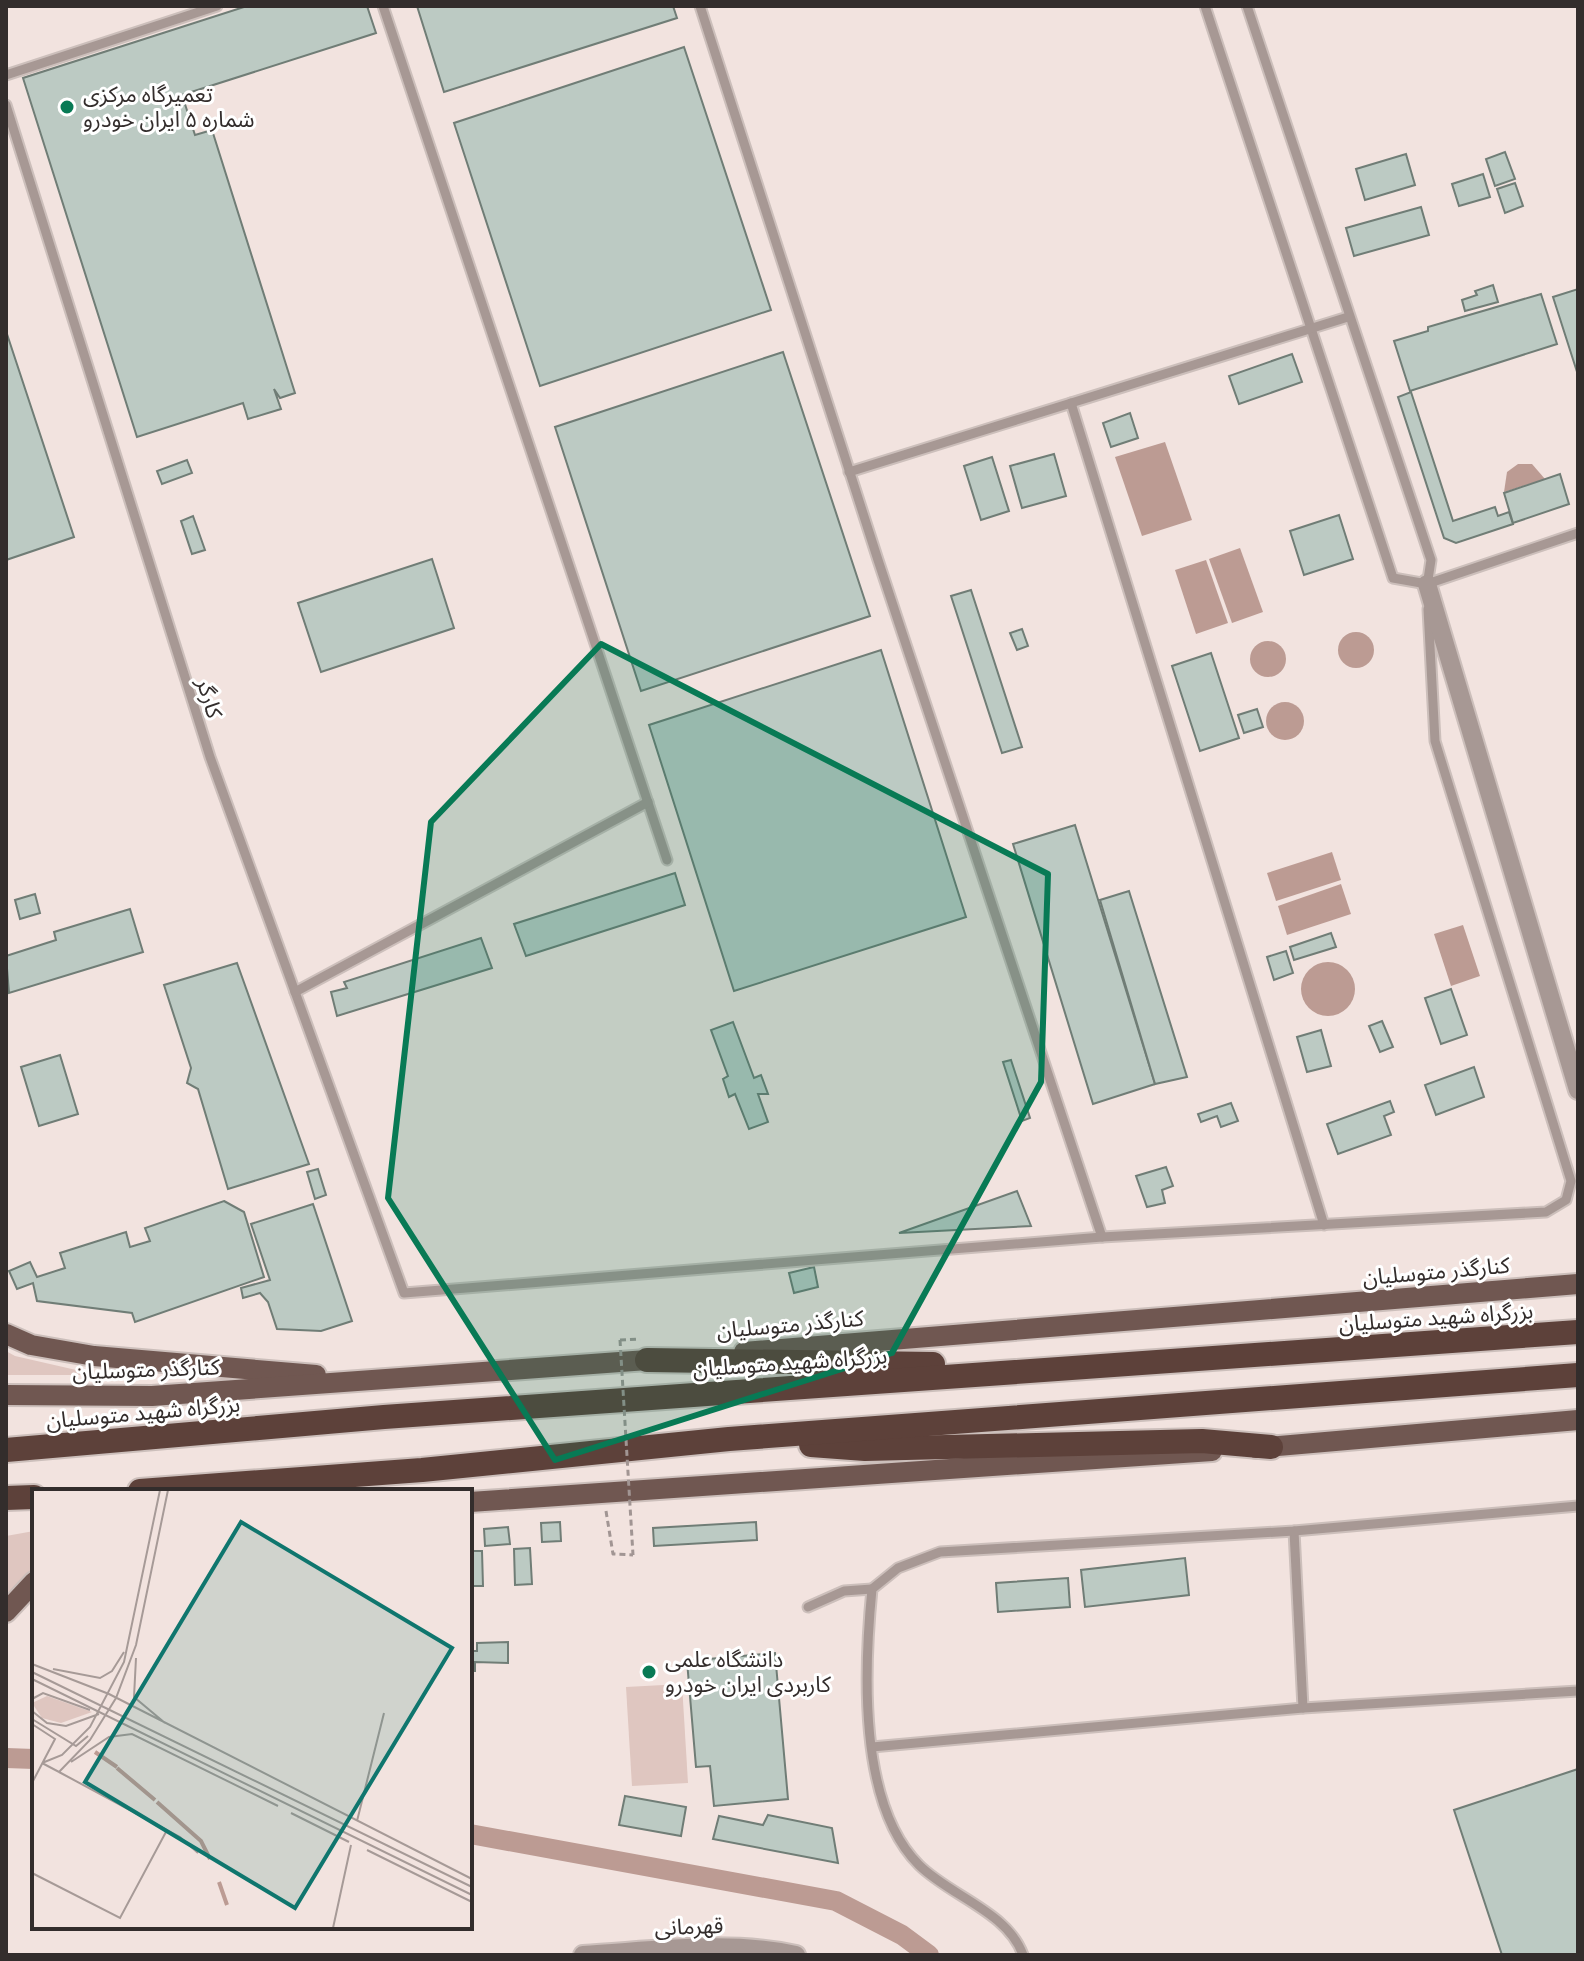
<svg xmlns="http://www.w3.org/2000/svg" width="1584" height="1961" font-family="'Titillium Web','Noto Sans Arabic',sans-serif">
  <rect width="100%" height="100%" fill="#f2e3df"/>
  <!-- green -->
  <g fill="#dfc6c0">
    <path d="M6 1351 15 1356 98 1375H6Z"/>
    <path d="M34 1531V1569L6 1594V1536Z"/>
    <path d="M682 1684 688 1783 632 1786 626 1687Z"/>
  </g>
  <!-- water -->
  <g fill="#bc9b93">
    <path d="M1165 442 1192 520 1142 536 1115 457Z"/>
    <path d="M1518 464H1532L1545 479 1504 492 1507 472Z"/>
    <path d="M1240 548 1263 612 1232 623 1209 559Z"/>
    <path d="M1206 560 1228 623 1196 634 1175 570Z"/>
    <circle cx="1356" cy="650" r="18"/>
    <circle cx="1268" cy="659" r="18"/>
    <circle cx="1285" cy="721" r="19"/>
    <path d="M1332 852 1341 880 1276 901 1267 873Z"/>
    <path d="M1341 884 1351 914 1287 935 1278 906Z"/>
    <path d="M1463 925 1480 976 1451 986 1434 934Z"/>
    <circle cx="1328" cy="989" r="27"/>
  </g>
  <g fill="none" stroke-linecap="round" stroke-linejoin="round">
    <!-- canal -->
    <g stroke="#bc9b93" stroke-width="20">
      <path d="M6 1758 34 1759"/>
      <path d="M470 1834 836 1901 902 1935 929 1955"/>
    </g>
  </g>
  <!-- building -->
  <g fill="#bccac3" stroke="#707d76" stroke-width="2">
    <path d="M247 6H367L376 33 182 95 195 135 212 130 295 393 280 398 274 389 281 409 248 419 243 403 137 437 23 78Z"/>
    <path d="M417 6H673L677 18 444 92Z"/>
    <path d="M684 47 771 310 540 386 454 123Z"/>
    <path d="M1505 152 1515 179 1495 186 1486 159Z"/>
    <path d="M1406 154 1415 185 1365 200 1356 169Z"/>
    <path d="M1483 174 1490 197 1459 206 1452 184Z"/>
    <path d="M1515 183 1523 206 1505 213 1497 189Z"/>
    <path d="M1421 207 1429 235 1354 256 1346 228Z"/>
    <path d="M1493 285 1498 302 1465 311 1462 300 1477 295 1475 291Z"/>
    <path d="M1578 289V375L1553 297Z"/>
    <path d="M1541 294 1557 344 1410 391 1394 341 1428 331V327Z"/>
    <path d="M6 331 74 537 6 560Z"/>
    <path d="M783 352 870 616 641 691 555 427Z"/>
    <path d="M1292 354 1302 382 1239 404 1229 376Z"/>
    <path d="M1411 392 1453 521 1495 507 1498 516 1509 512 1513 524 1456 543 1444 538 1398 397Z"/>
    <path d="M1130 413 1138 438 1111 447 1103 423Z"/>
    <path d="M1054 454 1066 496 1022 508 1010 466Z"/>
    <path d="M992 457 1009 511 981 520 964 466Z"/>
    <path d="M187 460 192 473 162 484 157 471Z"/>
    <path d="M1560 474 1569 504 1513 523 1504 493Z"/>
    <path d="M1339 515 1353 559 1304 575 1290 531Z"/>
    <path d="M193 516 205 550 192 554 181 521Z"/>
    <path d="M432 559 454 628 321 672 298 603Z"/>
    <path d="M971 590 1022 747 1002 753 951 596Z"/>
    <path d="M1022 629 1028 646 1017 650 1010 633Z"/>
    <path d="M881 650 966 917 734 991 649 725Z"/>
    <path d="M1211 653 1239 738 1200 751 1172 666Z"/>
    <path d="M1257 709 1263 727 1244 733 1238 715Z"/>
    <path d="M1075 825 1155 1084 1093 1104 1013 844Z"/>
    <path d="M675 873 685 905 526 956 514 924Z"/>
    <path d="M1129 891 1187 1077 1155 1084 1100 900Z"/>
    <path d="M35 894 40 913 20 919 15 900Z"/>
    <path d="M130 909 143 952 9 993 6 956 56 940 54 932Z"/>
    <path d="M1331 933 1336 947 1294 960 1290 947Z"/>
    <path d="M481 938 492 968 337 1016 331 992 347 988 344 982Z"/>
    <path d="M1286 951 1293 973 1274 980 1267 957Z"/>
    <path d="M237 963 309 1164 228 1189 198 1089 187 1083 191 1068 164 985Z"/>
    <path d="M1451 989 1467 1035 1441 1044 1425 998Z"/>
    <path d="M1382 1021 1393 1047 1380 1052 1369 1026Z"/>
    <path d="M733 1022 754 1078 761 1075 768 1094H758L768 1122 749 1129 735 1094 729 1097 723 1079 728 1076 711 1030Z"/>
    <path d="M1321 1030 1331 1066 1307 1072 1297 1037Z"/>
    <path d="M60 1055 78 1114 39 1126 21 1067Z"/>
    <path d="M1011 1060 1030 1118 1022 1121 1003 1062Z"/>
    <path d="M1474 1067 1484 1097 1436 1115 1425 1085Z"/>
    <path d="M1390 1101 1394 1112 1384 1116 1391 1135 1338 1154 1327 1124Z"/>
    <path d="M1231 1103 1238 1121 1221 1127 1217 1116 1201 1122 1198 1114Z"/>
    <path d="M1166 1167 1173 1186 1162 1190 1165 1203 1147 1207 1136 1176Z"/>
    <path d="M318 1169 326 1195 315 1199 307 1172Z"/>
    <path d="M1017 1191 1031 1226 899 1233Z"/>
    <path d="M224 1201 244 1212 264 1277 135 1322 132 1313 37 1301 33 1283 17 1289 9 1271 30 1262 37 1277 65 1268 60 1253 126 1232 130 1247 150 1241 145 1228Z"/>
    <path d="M313 1204 352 1321 321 1331 277 1329 268 1302 260 1293 243 1298 241 1288 270 1280 251 1224Z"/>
    <path d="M814 1267 818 1287 794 1293 789 1273Z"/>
    <path d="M560 1522 561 1541 542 1542 541 1523Z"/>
    <path d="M756 1522 757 1540 654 1546 653 1528Z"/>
    <path d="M508 1527 510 1544 485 1546 484 1529Z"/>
    <path d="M530 1548 532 1584 515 1585 514 1549Z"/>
    <path d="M470 1551H482L483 1586H470Z"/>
    <path d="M1185 1558 1189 1595 1085 1607 1081 1570Z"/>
    <path d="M1068 1578 1070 1607 998 1612 996 1583Z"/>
    <path d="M508 1642V1663L475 1662V1671H470V1651H477V1643Z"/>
    <path d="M775 1653 788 1799 714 1806 710 1766 696 1767 687 1661Z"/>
    <path d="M1578 1769V1955H1502L1454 1810Z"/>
    <path d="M625 1796 686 1807 681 1836 619 1825Z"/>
    <path d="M768 1815 832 1828 838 1863 713 1839 719 1816 763 1825Z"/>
  </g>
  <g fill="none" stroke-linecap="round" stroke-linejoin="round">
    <defs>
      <g id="lane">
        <path d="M383 6 667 860"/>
        <path d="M700 6 878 560 1102 1237"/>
        <path d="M1205 6 1393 578 1427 584 1578 533"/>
        <path d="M1247 6 1431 560 1427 586"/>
        <path d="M6 75 217 6"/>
        <path d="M6 105 210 757 404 1293 1102 1237 1546 1212 1566 1200 1571 1181 1435 741 1428 609"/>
        <path d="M1071 403 1324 1225"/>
        <path d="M849 472 1348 317"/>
        <path d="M295 992 648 802"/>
        <path d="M1294 1531 1303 1708"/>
        <path d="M808 1607 844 1591 872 1589"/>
        <path d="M872 1747 1303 1708 1578 1691"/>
        <path d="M1023 1955C1008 1912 950 1896 919 1865 858 1804 864 1669 872 1589L898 1568 940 1552 1294 1531 1578 1506"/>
      </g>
      <g id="street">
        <path d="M1427 584 1578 1090"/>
        <path d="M583 1955C652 1951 727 1940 796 1955"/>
      </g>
      <g id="primary">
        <path d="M6 1334 31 1345 94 1356 316 1375"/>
        <path d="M744 1352 1578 1284"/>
        <path d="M6 1395 152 1396 661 1359"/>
        <path d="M1256 1448 1578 1420"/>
        <path d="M470 1502 1212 1451"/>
        <path d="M6 1612 34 1582"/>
      </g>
      <g id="highway">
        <path d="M647 1360 933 1364"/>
        <path d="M811 1445 865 1449 1202 1441 1271 1447"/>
        <path d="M6 1450 384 1417 1578 1332"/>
        <path d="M140 1491 422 1470 729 1439 1578 1375"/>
        <path d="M6 1498 34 1497"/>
      </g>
    </defs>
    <!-- lane casing -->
    <use href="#lane" stroke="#ccbfbb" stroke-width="13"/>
    <!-- street casing -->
    <use href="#street" stroke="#ccbfbb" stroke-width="22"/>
    <!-- primary casing -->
    <use href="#primary" stroke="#ccbfbb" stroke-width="24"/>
    <!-- highway casing -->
    <use href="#highway" stroke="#ccbfbb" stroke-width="28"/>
    <!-- path -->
    <g stroke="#a19593" stroke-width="3" stroke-dasharray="6 4" stroke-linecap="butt">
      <path d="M620 1340 640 1339"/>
      <path d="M606 1511 613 1554 633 1555"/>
    </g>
    <!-- lane -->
    <use href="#lane" stroke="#a79894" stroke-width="9"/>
    <!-- street -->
    <use href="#street" stroke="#a79894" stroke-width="18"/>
    <!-- primary -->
    <use href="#primary" stroke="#705751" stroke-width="20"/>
    <!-- highway -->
    <use href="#highway" stroke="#5d413a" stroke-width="24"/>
    <!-- path-bridge -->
    <path stroke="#a19593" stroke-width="3" stroke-dasharray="6 4" stroke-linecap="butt" d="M620 1340 633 1555"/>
  </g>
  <!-- marked area -->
  <path fill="#087a55" fill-opacity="0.2" stroke="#087a55" stroke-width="6" stroke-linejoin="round" d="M601 644 1048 874 1041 1082 892 1353 555 1460 388 1198 431 822Z"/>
  <!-- markers -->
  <g fill="#087a55" stroke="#fff" stroke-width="3">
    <circle cx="67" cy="107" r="8"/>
    <circle cx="649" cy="1672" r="8"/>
  </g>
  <g text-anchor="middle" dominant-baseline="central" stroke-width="6" stroke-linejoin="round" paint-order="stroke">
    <!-- poi labels -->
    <g font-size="22" fill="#332d2c" stroke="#fff" text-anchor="start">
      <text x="83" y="94">تعمیرگاه مرکزی<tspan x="83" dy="25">شماره ۵ ایران خودرو</tspan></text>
      <text x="665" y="1659">دانشگاه علمی<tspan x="665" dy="25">کاربردی ایران خودرو</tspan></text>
    </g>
    <!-- street labels -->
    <g font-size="22" fill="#332d2c" stroke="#fff">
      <text transform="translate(210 698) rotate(73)">کارگر</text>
      <text transform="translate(1436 1271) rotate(-5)">کنارگذر متوسلیان</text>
      <text transform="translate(1436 1317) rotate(-4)">بزرگراه شهید متوسلیان</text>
      <text transform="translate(790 1324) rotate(-5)">کنارگذر متوسلیان</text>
      <text transform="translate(790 1362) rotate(-4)">بزرگراه شهید متوسلیان</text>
      <text transform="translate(146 1369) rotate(-2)">کنارگذر متوسلیان</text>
      <text transform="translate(143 1412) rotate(-5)">بزرگراه شهید متوسلیان</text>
      <text transform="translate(689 1926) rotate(-2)">قهرمانی</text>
    </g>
  </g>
  <!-- overview -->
  <g transform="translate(32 1489)">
    <rect width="440" height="440" fill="#f2e3df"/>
    <path d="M15 207 60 223 29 234 10 229 0 214Z" fill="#dfc6c0"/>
    <path fill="none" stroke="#bc9b93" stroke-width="4" d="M63 263 85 278M85 279 123 311M125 313 169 352 178 370M187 393 195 416"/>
    <path fill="none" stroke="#a69a97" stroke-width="2" d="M104 169 102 208 133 234M0 175 77 205 440 390M21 180 68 189 80 182 92 163M0 183 440 398M0 190 440 406M0 210 11 204 58 221M0 222 15 234 34 237 67 225M0 230 44 257 56 247M0 235 23 250 0 294M39 273 77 248 100 245 246 317M10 274 27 283 58 251 84 209 104 156 136 1M10 274 30 266 58 238 92 173 128 1M27 283 148 348 166 364M259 324 317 353M325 332 352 224M335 361 440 413M0 384 88 429 135 341M301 439 319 356"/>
    <path fill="#0f766e" fill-opacity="0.15" stroke="#0f766e" stroke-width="4" d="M209 33 420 159 263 419 53 293Z"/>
    <rect width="440" height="440" fill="none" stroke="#332d2c" stroke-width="4"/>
  </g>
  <!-- border -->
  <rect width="1584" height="1961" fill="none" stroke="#332d2c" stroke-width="16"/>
</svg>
